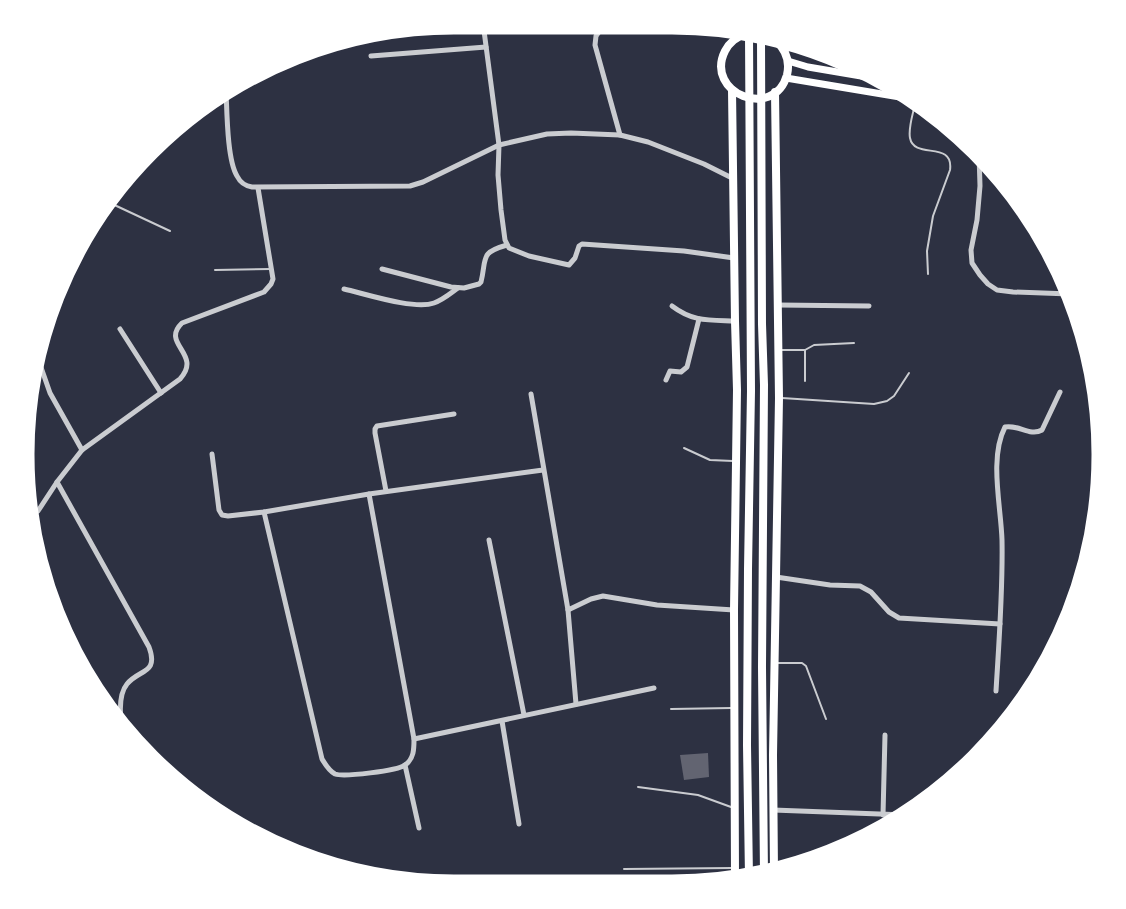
<svg xmlns="http://www.w3.org/2000/svg" width="1126" height="909" font-family="'Open Sans',sans-serif">
  <rect width="100%" height="100%" fill="#2d3142"/>
  <!-- building -->
  <path fill="#626471" d="M708 753 709 777 684 780 680 755Z"/>
  <g fill="none" stroke-linecap="round" stroke-linejoin="round">
    <!-- service -->
    <g stroke="#caccd0" stroke-width="2">
      <path d="M915 104C913 114 908 128 910 138 914 160 954 140 950 170L933 216 927 251 928 274"/>
      <path d="M108 202 170 231"/>
      <path d="M215 270 271 269"/>
      <path d="M781 350H805V381"/>
      <path d="M805 350 814 345 854 343"/>
      <path d="M782 398 874 404 887 401 894 396 909 373"/>
      <path d="M684 448 710 460 733 461"/>
      <path d="M778 663H802L806 666 826 719"/>
      <path d="M671 709 731 708"/>
      <path d="M638 787 698 795 731 807"/>
      <path d="M775 863H808"/>
      <path d="M624 869 732 868"/>
    </g>
    <!-- minor -->
    <g stroke="#caccd0" stroke-width="5">
      <path d="M483 23 499 145 498 175 501 210 505 240 509 248 529 256 569 265 575 258 579 246 582 244 684 251 734 258"/>
      <path d="M605 23 596 36 595 45 620 135"/>
      <path d="M371 56 486 47"/>
      <path d="M226 90C227 111 227 160 237 176 240 182 245 186 252 187L410 186 423 182 499 145 547 134 571 133 620 135 648 142 704 164 734 179"/>
      <path d="M979 154 980 186 977 220 971 250 972 263 980 275 988 284 997 290 1013 292 1070 294"/>
      <path d="M73 257 96 218"/>
      <path d="M382 269 451 287 464 288 479 284 481 282C487 258 479 253 507 245"/>
      <path d="M344 289C366 294 414 310 434 303 443 300 451 293 458 288"/>
      <path d="M778 305 869 306"/>
      <path d="M672 306C693 322 709 320 735 321"/>
      <path d="M120 329 161 393"/>
      <path d="M36 353 50 393 82 450"/>
      <path d="M666 380 670 371 681 372 687 367 699 319"/>
      <path d="M531 394 568 610 576 704"/>
      <path d="M212 454 219 510 222 515 228 516 264 512 369 494 543 470"/>
      <path d="M57 482 149 647C159 674 139 669 127 684 118 695 120 715 122 728"/>
      <path d="M386 491 375 433V429L377 426 454 414"/>
      <path d="M264 512 322 759C325 764 329 771 335 774 344 777 397 771 405 765 414 759 414 749 414 739L369 494"/>
      <path d="M29 517 38 511 57 482 82 450 180 379C203 354 160 344 182 323L264 292 271 284 273 279 258 188"/>
      <path d="M489 540 524 715"/>
      <path d="M776 577 830 585 860 586 871 592 889 612 899 618 1000 624"/>
      <path d="M568 610 591 599 603 596 657 605 734 610"/>
      <path d="M996 691C999 641 1003 590 1002 540 1001 506 989 458 1005 427 1018 424 1030 437 1042 430L1060 392"/>
      <path d="M502 721 519 824"/>
      <path d="M414 739 654 688"/>
      <path d="M405 765 419 828"/>
      <path d="M773 810 906 815"/>
      <path d="M883 815 885 735"/>
      <path d="M891 824 892 815"/>
    </g>
    <!-- secondary -->
    <g stroke="#fff" stroke-width="7">
      <path d="M788 61 808 67 873 78"/>
      <path d="M786 78 906 98"/>
    </g>
    <!-- primary -->
    <g stroke="#fff" stroke-width="8">
      <path d="M746 34C737 36 729 43 725 51 704 93 774 121 787 75 790 62 786 50 776 41"/>
      <path d="M732 90 735 321 737 390 734 610 735 880"/>
      <path d="M774 873 773 755 779 398 775 92"/>
    </g>
    <!-- trunk -->
    <g stroke="#fff" stroke-width="8">
      <path d="M749 35 751 391 748 569 747 745 749 877"/>
      <path d="M761 38 762 324 764 385 762 667 764 875"/>
    </g>
  </g>
  <!-- crop -->
  <path d="M0 0H1126V909H0ZM454 33H672A421 421 0 0 1 1093 454V455A421 421 0 0 1 672 876H454A421 421 0 0 1 33 455V454A421 421 0 0 1 454 33Z" fill="#fff" fill-rule="evenodd"/>
  <path fill="none" stroke="#fff" stroke-width="3" d="M454 33H672A421 421 0 0 1 1093 454V455A421 421 0 0 1 672 876H454A421 421 0 0 1 33 455V454A421 421 0 0 1 454 33Z"/>
</svg>
